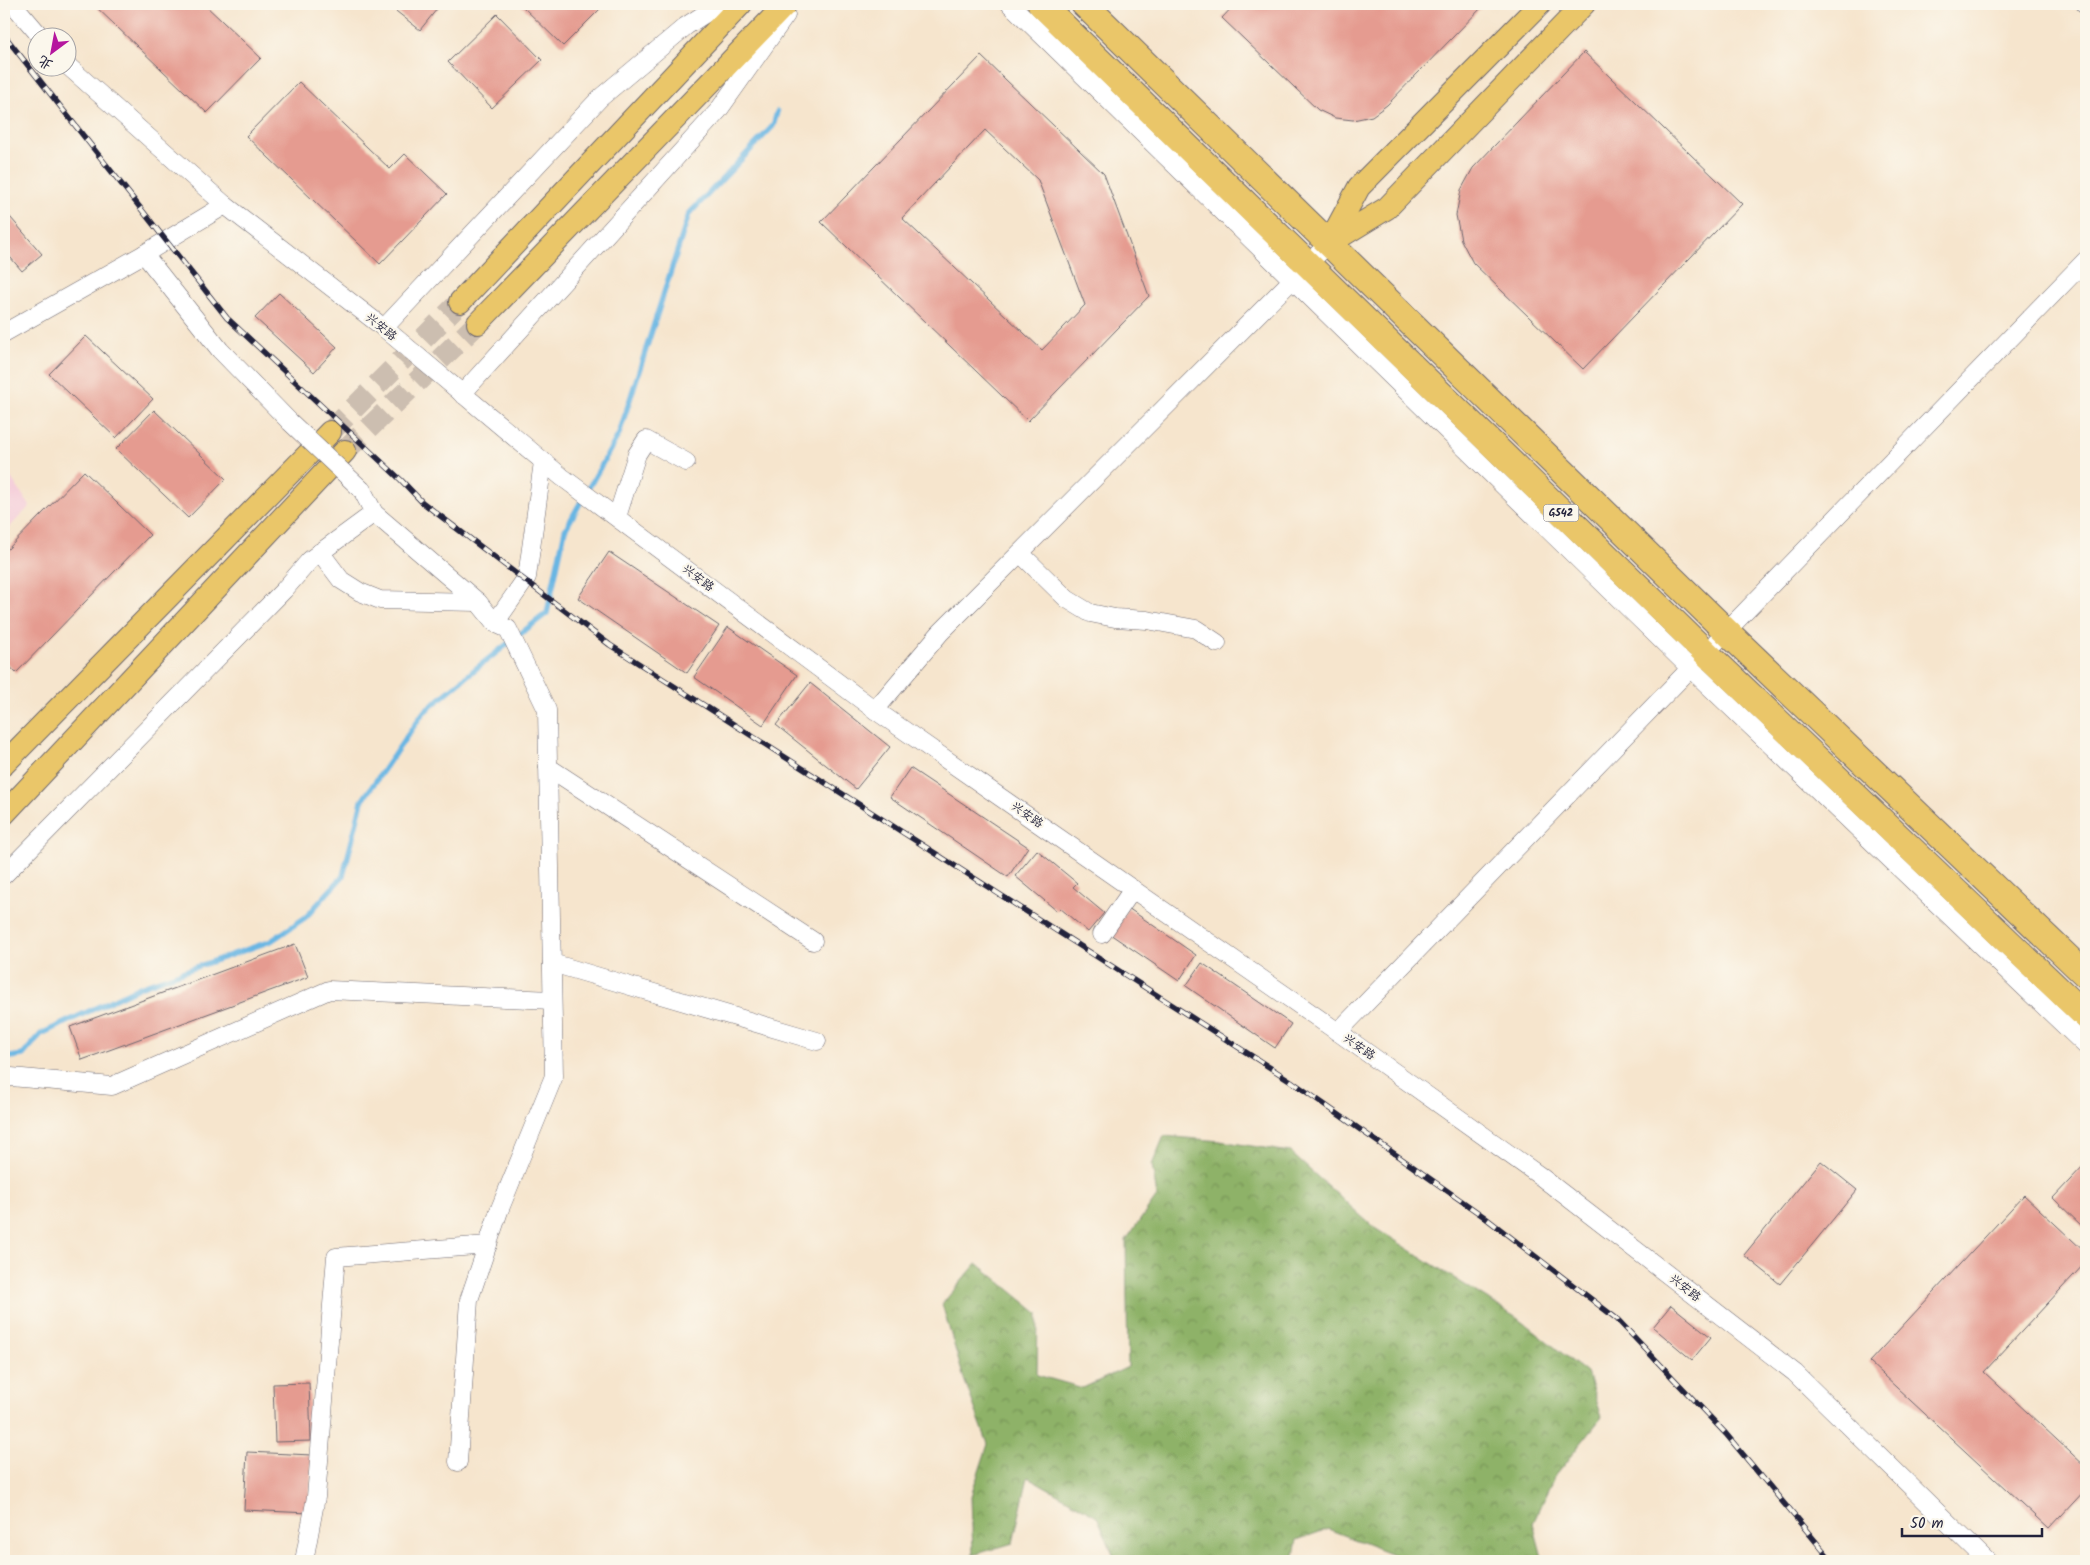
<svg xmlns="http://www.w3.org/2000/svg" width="2090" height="1565" font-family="Kalam,'LXGW WenKai TC',sans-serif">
  <defs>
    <pattern id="forest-crowns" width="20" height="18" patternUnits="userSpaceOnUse" patternTransform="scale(1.25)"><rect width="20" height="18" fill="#8eb267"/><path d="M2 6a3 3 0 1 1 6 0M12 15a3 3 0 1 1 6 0" fill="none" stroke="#749056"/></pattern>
  </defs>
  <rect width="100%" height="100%" fill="#fbf7ec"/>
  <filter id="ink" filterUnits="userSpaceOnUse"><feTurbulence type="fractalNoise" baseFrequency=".02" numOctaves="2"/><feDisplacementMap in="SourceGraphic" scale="10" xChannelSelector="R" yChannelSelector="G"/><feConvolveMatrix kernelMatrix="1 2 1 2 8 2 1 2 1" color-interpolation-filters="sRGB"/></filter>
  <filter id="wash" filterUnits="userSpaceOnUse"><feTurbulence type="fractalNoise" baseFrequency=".0096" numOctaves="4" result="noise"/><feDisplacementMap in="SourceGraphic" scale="20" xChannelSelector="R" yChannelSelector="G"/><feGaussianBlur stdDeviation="1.12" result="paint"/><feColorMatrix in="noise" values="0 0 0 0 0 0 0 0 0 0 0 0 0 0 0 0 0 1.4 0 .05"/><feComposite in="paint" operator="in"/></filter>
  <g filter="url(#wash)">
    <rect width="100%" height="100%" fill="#f6e5cd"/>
    <!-- built -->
    <path fill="#f5cfda" d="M4 467 30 506 4 533Z"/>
    <!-- forest -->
    <path fill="url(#forest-crowns)" stroke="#586a51" d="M1164 1136 1220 1141 1290 1152 1371 1225 1523 1322 1587 1373 1602 1417 1557 1473 1533 1523 1543 1561H1411L1328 1529 1297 1540 1293 1561H1116L1097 1516 1028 1477 1013 1543 973 1555 971 1496 988 1444 964 1379 942 1304 977 1263 1038 1313 1037 1375 1083 1388 1128 1367 1126 1240 1157 1196 1152 1165Z"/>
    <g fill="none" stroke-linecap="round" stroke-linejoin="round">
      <!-- stream -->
      <path stroke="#69b6e3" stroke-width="5.5" d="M4 1058 23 1055 41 1034 142 986 271 941 306 917 343 876 362 801 423 713 473 671 547 613 565 530 619 434 689 214 773 126 777 112"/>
    </g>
    <g id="blocks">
      <!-- building -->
      <g fill="#e59b90" fill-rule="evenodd">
        <path d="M93 4H204L261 58 207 113Z"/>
        <path d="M387 4H441L420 30Z"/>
        <path d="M520 4H605L563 46Z"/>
        <path d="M1235 4H1485L1387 105 1372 116 1353 120 1335 118 1318 110 1222 18Z"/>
        <path d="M497 14 542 60 492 108 448 62Z"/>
        <path d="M1584 52 1742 204 1583 369 1473 263 1461 240 1456 215 1461 190 1473 168Z"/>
        <path d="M981 56 1104 174 1149 296 1028 421 821 222ZM985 130 1038 180 1085 305 1042 350 902 218Z"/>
        <path d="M299 82 390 169 405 154 447 194 380 264 246 136Z"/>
        <path d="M4 210 42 254 22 271 4 250Z"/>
        <path d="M279 293 337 347 314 372 255 318Z"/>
        <path d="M86 336 153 399 116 438 49 374Z"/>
        <path d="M154 410 226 479 188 518 116 449Z"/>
        <path d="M84 471 150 535 16 673 4 660V553Z"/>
        <path d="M609 552 719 626 687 673 578 598Z"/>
        <path d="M728 627 797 675 763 725 694 677Z"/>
        <path d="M810 683 890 747 856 789 776 725Z"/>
        <path d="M910 768 1028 847 1008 877 890 797Z"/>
        <path d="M1037 850 1077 883 1073 887 1104 913 1088 932 1060 908 1057 911 1015 876Z"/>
        <path d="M1128 908 1196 955 1179 981 1110 934Z"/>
        <path d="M295 944 308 977 82 1060 70 1027Z"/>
        <path d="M1202 963 1291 1024 1275 1048 1186 986Z"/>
        <path d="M1821 1161 1857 1190 1780 1284 1744 1255Z"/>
        <path d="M2086 1163V1230L2053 1198Z"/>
        <path d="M2024 1195 2086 1253V1262L1984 1372 2086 1467V1489L2049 1529 1869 1362Z"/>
        <path d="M1671 1305 1711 1337 1692 1360 1653 1327Z"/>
        <path d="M309 1383 311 1441 275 1442 273 1384Z"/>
        <path d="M247 1452 312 1455 309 1513 244 1510Z"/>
      </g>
    </g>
  </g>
  <g filter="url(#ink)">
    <use href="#blocks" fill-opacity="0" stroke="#6c666e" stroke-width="1"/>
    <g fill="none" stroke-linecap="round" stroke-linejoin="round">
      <!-- major-tunnel -->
      <g stroke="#ccbeb0" stroke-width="22" stroke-dasharray="22 11" stroke-linecap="butt">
        <path d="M330 432 460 302"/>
        <path d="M345 451 478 323"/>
      </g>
      <defs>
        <g id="minor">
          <path d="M13 4 42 38"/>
          <path d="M1010 4 1691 669 2086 1046"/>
          <path d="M2085 4 2086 5"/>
          <path d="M68 66 225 205 384 328 562 477 875 710 1338 1032 1540 1176 1795 1373 1987 1561"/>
          <path d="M144 254 220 350 290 422"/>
          <path d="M384 328 600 98 686 26 720 4"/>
          <path d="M4 333 144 254 225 205"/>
          <path d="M462 394 718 111 786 15"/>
          <path d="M362 490 374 513 478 602 495 623 508 629 547 710 554 1076 499 1211 469 1300 458 1462"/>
          <path d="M617 517 637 454 646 440 686 462"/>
          <path d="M320 552 341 580 360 592 380 600 478 602"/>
          <path d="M1020 553 1067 599 1090 613 1115 618 1147 620 1196 629 1217 643"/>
          <path d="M495 623 527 577 543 462"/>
          <path d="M875 710 940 633 1328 244"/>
          <path d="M548 767 813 941"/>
          <path d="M4 875 284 590 310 560 374 513"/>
          <path d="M1102 934 1133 889"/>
          <path d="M552 963 817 1041"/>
          <path d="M1338 1032 2086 260"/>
          <path d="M4 1079 11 1077 112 1086 329 990 552 1000"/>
          <path d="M304 1561 316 1497 336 1257 488 1245"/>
        </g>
        <g id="major">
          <path d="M1329 243 1359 187 1540 4"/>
          <path d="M1328 244 1387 208 1584 4"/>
          <path d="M460 302 741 4"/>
          <path d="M478 323 786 4"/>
          <path d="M4 764 330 432"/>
          <path d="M4 814 345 451"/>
        </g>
        <g id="highway">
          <path d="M1041 4 1706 653 2086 1016"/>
          <path d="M1084 4 1727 632 2086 975"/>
        </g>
      </defs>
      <!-- minor casing -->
      <use href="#minor" stroke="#6c666e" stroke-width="19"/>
      <!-- major casing -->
      <use href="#major" stroke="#6c666e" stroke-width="24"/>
      <!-- highway casing -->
      <use href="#highway" stroke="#6c666e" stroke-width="28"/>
      <!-- minor -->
      <use href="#minor" stroke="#fff" stroke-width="18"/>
      <!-- major -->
      <use href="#major" stroke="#eac669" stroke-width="22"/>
      <!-- highway -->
      <use href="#highway" stroke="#eac669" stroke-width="26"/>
      <defs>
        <path id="rail" d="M4 35 227 318 401 480 422 502 610 645 1291 1081 1483 1216 1617 1319 1726 1434 1832 1561"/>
      </defs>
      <!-- rail casing -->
      <use href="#rail" stroke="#22223b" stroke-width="5.5"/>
      <!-- rail -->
      <use href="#rail" stroke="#fbf7ec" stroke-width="4" stroke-dasharray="11" stroke-linecap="butt"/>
      <defs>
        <path id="minor-bridge" d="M290 422 362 490"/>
      </defs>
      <!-- minor-bridge casing -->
      <use href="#minor-bridge" stroke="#6c666e" stroke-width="19" stroke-linecap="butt"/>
      <!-- minor-bridge -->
      <use href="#minor-bridge" stroke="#fff" stroke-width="18"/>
    </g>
  </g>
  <g text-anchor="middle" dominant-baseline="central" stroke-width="4.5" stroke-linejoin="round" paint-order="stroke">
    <!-- shield labels -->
    <rect fill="#fbf7ec" stroke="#636270" stroke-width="1" x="1543.5" y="504.5" width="35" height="17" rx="4"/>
    <g font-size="11" font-weight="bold" fill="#22223b">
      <text x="1561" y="513">G542</text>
    </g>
    <!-- street labels -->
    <g font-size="12" fill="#22223b" stroke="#fbf7ec">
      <text transform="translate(381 327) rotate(39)">兴安路</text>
      <text transform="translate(698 578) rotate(37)">兴安路</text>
      <text transform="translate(1027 815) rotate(35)">兴安路</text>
      <text transform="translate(1359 1047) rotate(35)">兴安路</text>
      <text transform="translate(1685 1288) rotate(38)">兴安路</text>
    </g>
  </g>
  <!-- margin -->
  <rect width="2090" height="1565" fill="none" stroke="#fbf7ec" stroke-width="20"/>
  <!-- north arrow -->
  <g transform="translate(52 52) rotate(212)"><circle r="24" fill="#fbf7ec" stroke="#a4a2a5"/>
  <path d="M0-4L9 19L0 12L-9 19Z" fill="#b5179e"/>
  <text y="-8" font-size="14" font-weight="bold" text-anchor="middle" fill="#22223b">北</text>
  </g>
  <!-- scale -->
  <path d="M1902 1528v8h140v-8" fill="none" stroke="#22223b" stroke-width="2.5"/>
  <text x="1910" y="1528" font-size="15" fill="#22223b" stroke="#fbf7ec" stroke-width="4" paint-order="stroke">50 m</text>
</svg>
